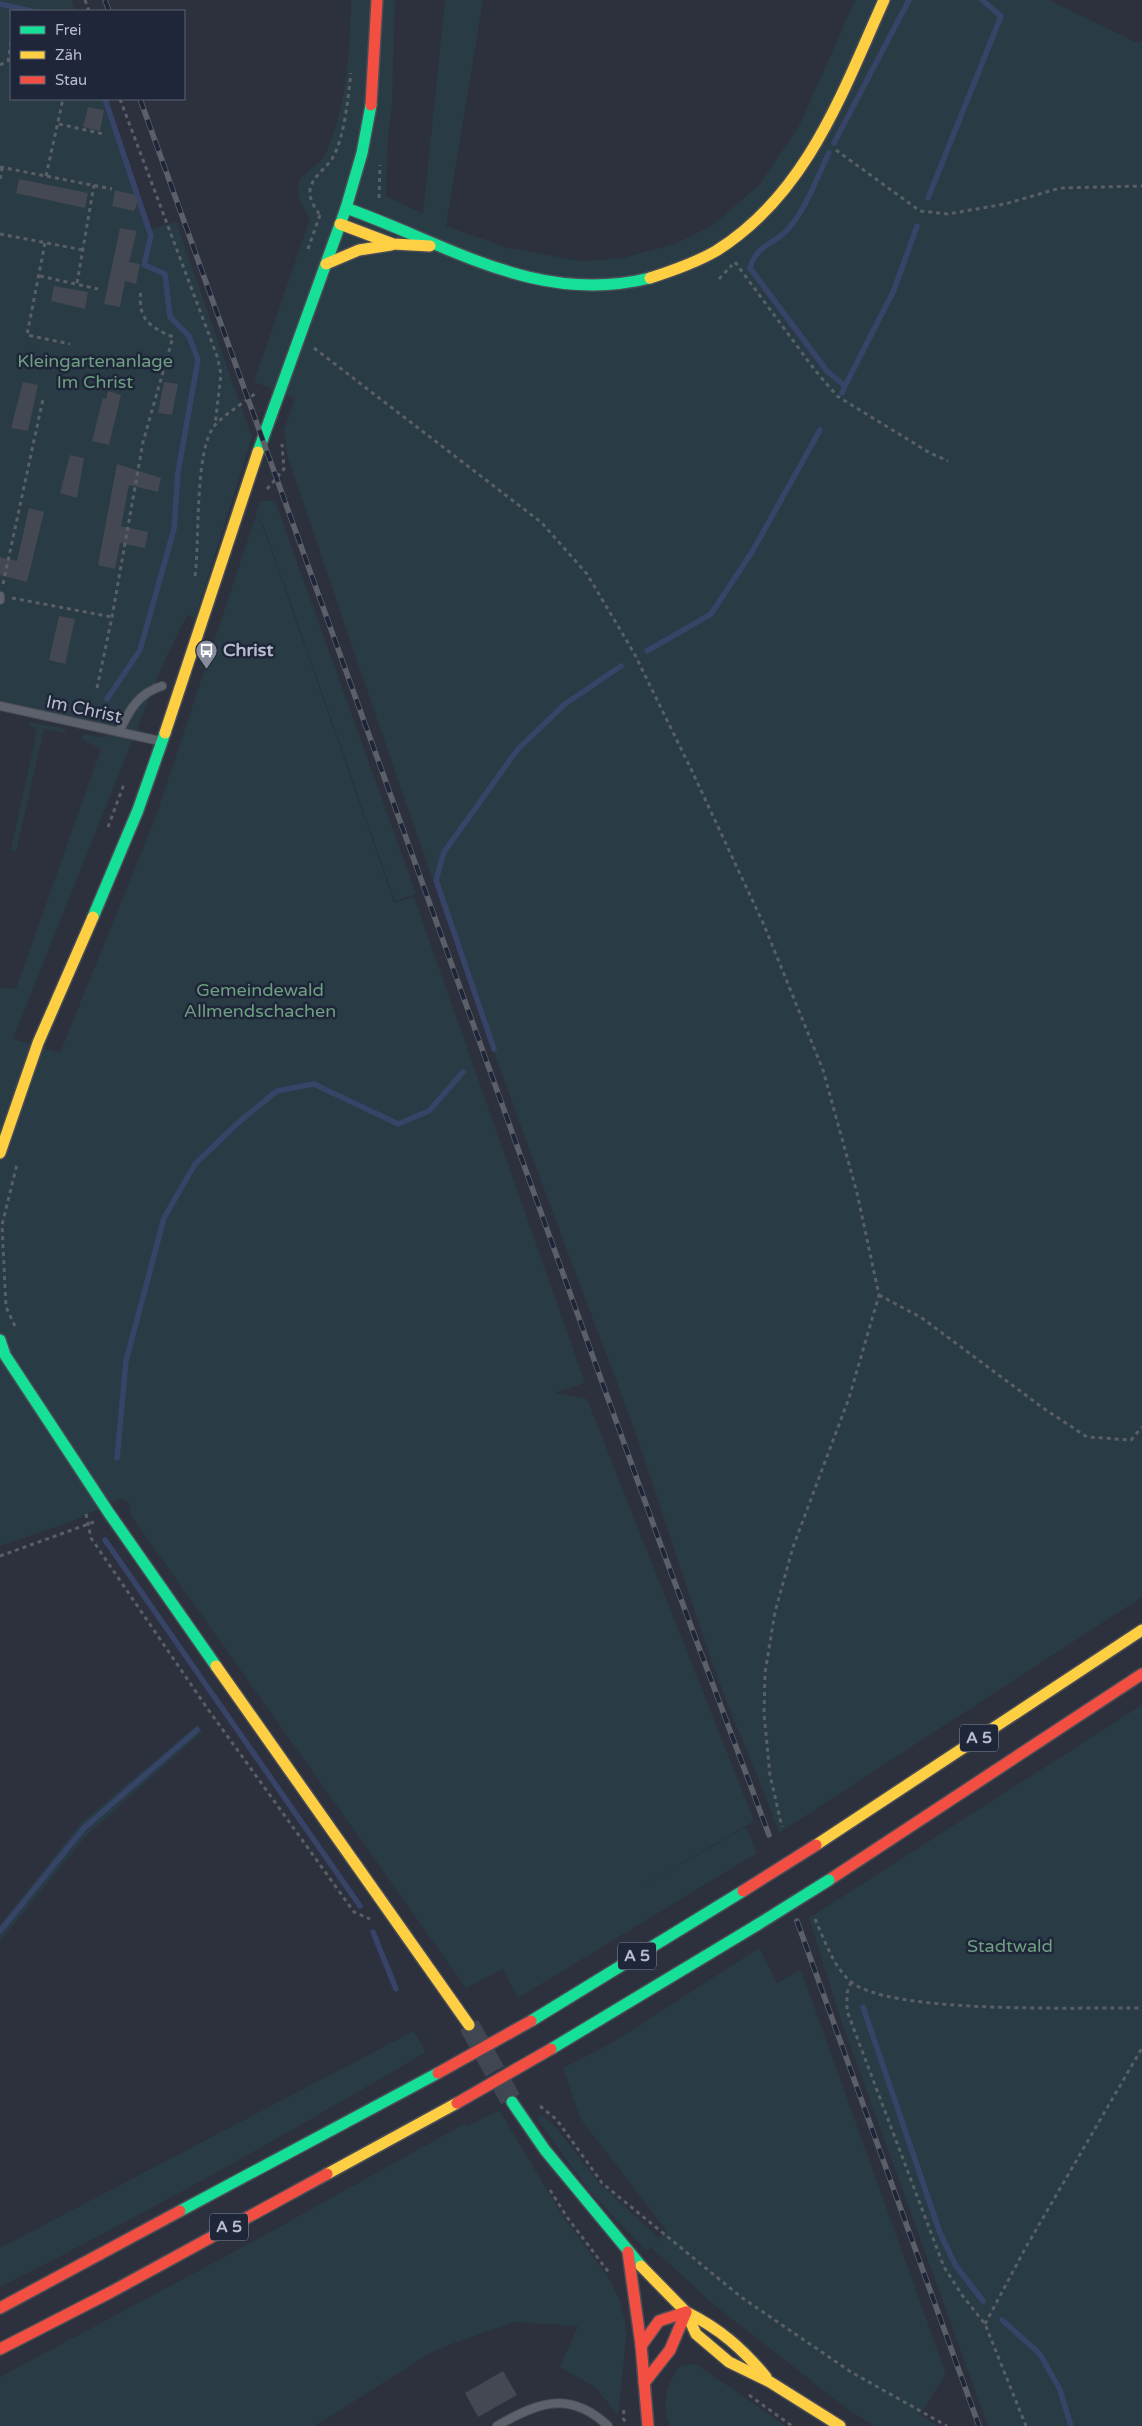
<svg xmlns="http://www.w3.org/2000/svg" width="1142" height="2426" font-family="'Varela Round',sans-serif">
  <rect width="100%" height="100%" fill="#2c313d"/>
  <!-- green -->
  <g fill="#293b44">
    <path d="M0 0H72L75 11H11V99H102L148 230 176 222 252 437 195 618 187 615 161 669 13 1039 60 1053 156 816 255 518 262 524 394 902 414 897 585 1383 555 1393 587 1399 754 1821 641 1887 746 1827 757 1853 518 1998 503 1969 466 1988 132 1517 128 1502 120 1499 71 1522 0 1546V987L16 989 101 749 82 739 83 734 105 738 108 730 0 706Z"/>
    <path d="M351 0H395L392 104 388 138 386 196 423 214 445 0H483L446 226 509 248 581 261 623 258 677 243 713 225 760 184 799 126 855 0H1049L1135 42H1142V1597L779 1833C759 1775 732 1720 712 1662 678 1565 649 1465 612 1369 496 1067 390 761 287 454L284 430 295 398 254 382 310 218C305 209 296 197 298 186 302 170 319 167 325 155 347 108 350 51 351 0Z"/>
    <path d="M260 501H275L416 894 395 901 263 524 255 517Z"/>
    <path d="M29 722 66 729 65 733 44 729 16 852 11 849 37 730 29 725Z"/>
    <path d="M1142 1705V2426H988L841 2020 809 1918Z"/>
    <path d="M197 1725 202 1732 86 1836 0 1941V1925L81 1823Z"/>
    <path d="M759 1948 777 1983 801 1970 946 2374 920 2415 938 2426H875L850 2411 713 2304 651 2247 647 2251 588 2190 537 2118 542 2115 553 2124 599 2183 659 2238 656 2242 666 2230 580 2118 563 2068 615 2041Z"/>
    <path d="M414 2031 426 2052C286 2135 145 2214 0 2287V2248Z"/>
    <path d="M499 2110 564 2218 609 2278 620 2301 627 2331 618 2415 596 2388 560 2367 578 2326 514 2322 454 2343 430 2353 315 2426H0V2377L256 2240 466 2123 468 2126Z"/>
    <path d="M696 2364 786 2426H670C661 2405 666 2384 680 2366Z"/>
  </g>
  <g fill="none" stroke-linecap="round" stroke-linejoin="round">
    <!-- stream -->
    <g stroke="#374468" stroke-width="5.5">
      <path d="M0 4 31 11"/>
      <path d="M105 99 151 236 144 265 165 274 170 317 189 336 198 360 178 472 174 529 140 650 107 699"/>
      <path d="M834 143 909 0"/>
      <path d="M829 153C817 177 807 207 789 228 774 246 758 242 750 268L827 371 845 386 842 393"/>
      <path d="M928 198 1001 16 982 0"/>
      <path d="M845 386 894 290 917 226"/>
      <path d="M647 651 711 614 752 552 820 430"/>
      <path d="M494 1049 436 880 444 852 518 749 565 704 621 666"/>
      <path d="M117 1458 126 1361 164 1218 195 1164 240 1121 277 1091 314 1084 398 1124 429 1111 463 1072"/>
      <path d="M105 1540 360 1906"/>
      <path d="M0 1931 84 1828 197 1730"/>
      <path d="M373 1932 396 1989"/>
      <path d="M863 2007 940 2233 956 2266 983 2301"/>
      <path d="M1002 2320 1040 2354 1060 2390 1071 2426"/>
    </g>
  </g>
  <!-- building -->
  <g fill="#444852">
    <path d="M88 107 104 110 100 131 83 127Z"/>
    <path d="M19 179 88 193 85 208 16 193Z"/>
    <path d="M115 190 135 195 138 201 134 211 112 206Z"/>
    <path d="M120 228 137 231 129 262 140 264 136 284 125 281 120 307 104 304Z"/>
    <path d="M54 286 88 292 85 309 51 301Z"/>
    <path d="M23 382 38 385 28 431 11 428Z"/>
    <path d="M164 382 178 384 172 415 158 413Z"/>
    <path d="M108 391 121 395 109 445 92 441 103 398 106 399Z"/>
    <path d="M70 455 84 458 77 498 60 493Z"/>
    <path d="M117 464 161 478 158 492 129 485 121 526 148 532 145 548 120 543 115 569 98 565Z"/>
    <path d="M29 508 44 512 27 582 0 575V557L17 561Z"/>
    <path d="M59 616 75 619 65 664 49 660Z"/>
    <path d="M503 2371 517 2395 478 2417 465 2393Z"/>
  </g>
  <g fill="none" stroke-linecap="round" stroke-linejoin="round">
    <!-- secondary-tunnel -->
    <path stroke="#414653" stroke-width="21" stroke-dasharray="21 11" stroke-linecap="butt" d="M469 2025 512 2102"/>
    <defs>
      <g id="lane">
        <path d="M0 596V600"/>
        <path d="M0 706 160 741"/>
        <path d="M119 732C129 711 138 693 162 686"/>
        <path d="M497 2426C538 2402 570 2390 608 2426"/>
      </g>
      <g id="fast">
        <path d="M346 208C448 244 537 306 650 278"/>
        <path d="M258 452 346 208 362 153 371 105"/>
        <path d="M93 917 138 810 165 733"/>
        <path d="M0 1340 5 1355 109 1513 216 1666"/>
        <path d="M531 2021 743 1891"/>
        <path d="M551 2049 757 1925"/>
        <path d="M512 2102 545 2150 641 2266"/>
        <path d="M180 2211 438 2073"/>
      </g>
      <g id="slow">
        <path d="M340 224 393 244 430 246"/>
        <path d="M326 264 359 250 391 245"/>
        <path d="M650 278C672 271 695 263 716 251 807 194 842 93 884 0"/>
        <path d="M165 733 258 452"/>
        <path d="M0 1153 38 1043 93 917"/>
        <path d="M216 1666 469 2025"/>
        <path d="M816 1845 1142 1630"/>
        <path d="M327 2174 457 2103"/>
        <path d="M641 2266 686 2312 696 2334 729 2362 770 2382 840 2426"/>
        <path d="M686 2312C719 2328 743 2349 766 2377"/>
      </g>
      <g id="jam">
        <path d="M371 105 377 0"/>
        <path d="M829 1880 1142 1674"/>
        <path d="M628 2252 641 2345 648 2426"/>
        <path d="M0 2308 180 2211"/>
        <path d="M641 2346 659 2321 686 2312"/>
        <path d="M0 2349 111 2292 327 2174"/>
        <path d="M644 2383 670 2350 686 2312"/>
      </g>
    </defs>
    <!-- lane casing -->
    <use href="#lane" stroke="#494d56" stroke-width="10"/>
    <!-- fast casing -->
    <use href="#fast" stroke="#494d56" stroke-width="14"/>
    <!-- slow casing -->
    <use href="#slow" stroke="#494d56" stroke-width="14"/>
    <!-- jam casing -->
    <use href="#jam" stroke="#494d56" stroke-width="14"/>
    <!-- path -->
    <g stroke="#5a5f67" stroke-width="3" stroke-dasharray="4 4" stroke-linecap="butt">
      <path d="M85 0 89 11"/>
      <path d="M17 11 18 10"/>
      <path d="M0 65 8 61 11 43"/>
      <path d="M120 99 217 356 221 374 215 425"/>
      <path d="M59 124 103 134"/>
      <path d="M836 150 920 211 948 214 1005 204 1060 188 1142 186"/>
      <path d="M0 167 112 189"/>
      <path d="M46 176 63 99"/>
      <path d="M0 179 2 168"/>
      <path d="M379 198 380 165"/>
      <path d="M319 214C315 207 309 200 310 190 312 177 325 169 332 159 345 137 348 97 351 73"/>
      <path d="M0 234 83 250"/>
      <path d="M45 243 27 335 70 344"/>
      <path d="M308 249 320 215"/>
      <path d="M735 262 814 369 837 396 930 453 948 461"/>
      <path d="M40 276 98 289"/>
      <path d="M719 279 732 265"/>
      <path d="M77 283 94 185"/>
      <path d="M314 348 542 523 587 574 634 653 691 769 764 925 823 1070 857 1193 879 1295 849 1398 793 1547 775 1612 765 1673 764 1714 770 1775 782 1827"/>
      <path d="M267 489 284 469 282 444"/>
      <path d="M195 576C200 541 194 450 215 425 226 413 244 403 257 392"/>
      <path d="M3 584 43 399"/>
      <path d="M12 598 112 617"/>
      <path d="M97 688 112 617 143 442 173 337C149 327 137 318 141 290"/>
      <path d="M108 827 124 784"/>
      <path d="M879 1295 922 1318 1043 1408 1087 1437 1131 1440 1142 1427"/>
      <path d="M15 1326 6 1307 2 1225 17 1164"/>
      <path d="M86 1514 91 1538 205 1705 354 1912 370 1919"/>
      <path d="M0 1556 94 1522"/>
      <path d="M815 1919C825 1941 832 1964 850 1981 888 2015 1085 2007 1142 2008"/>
      <path d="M851 1982 847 1993V2011L944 2267 962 2295 985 2324 1026 2426"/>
      <path d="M540 2106 557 2120 602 2183 741 2297 851 2372 947 2426"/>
      <path d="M550 2190 567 2217 610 2274"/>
      <path d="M985 2324 1026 2247 1142 2048"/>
      <path d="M749 2395 792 2426"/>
      <path d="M624 2410 623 2418 626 2423"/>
    </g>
    <!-- lane -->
    <use href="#lane" stroke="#5d616b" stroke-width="8"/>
    <!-- fast -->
    <use href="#fast" stroke="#16e098" stroke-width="11"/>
    <!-- slow -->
    <use href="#slow" stroke="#ffcf43" stroke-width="11"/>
    <!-- jam -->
    <use href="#jam" stroke="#f24e42" stroke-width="11"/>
    <defs>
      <g id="rail">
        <path d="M105 0 109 11"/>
        <path d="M140 99 660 1543 769 1835"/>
        <path d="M797 1921 979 2426"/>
      </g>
    </defs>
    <!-- rail casing -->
    <use href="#rail" stroke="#5b6068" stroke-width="5.5"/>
    <!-- rail -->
    <use href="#rail" stroke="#1f2639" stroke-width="4" stroke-dasharray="11" stroke-linecap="butt"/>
    <defs>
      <path id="fast-bridge" d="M757 1925 829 1880"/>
      <g id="jam-bridge">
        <path d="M743 1891 816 1845"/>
        <path d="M438 2073 531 2021"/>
        <path d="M457 2103 551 2049"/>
      </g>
    </defs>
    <!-- fast-bridge casing -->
    <use href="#fast-bridge" stroke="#494d59" stroke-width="14" stroke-linecap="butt"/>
    <!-- jam-bridge casing -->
    <use href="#jam-bridge" stroke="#494d59" stroke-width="14" stroke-linecap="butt"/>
    <!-- fast-bridge -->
    <use href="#fast-bridge" stroke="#16e098" stroke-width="11"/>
    <!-- jam-bridge -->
    <use href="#jam-bridge" stroke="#f24e42" stroke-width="11"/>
  </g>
  <!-- icons -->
  <defs>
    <symbol id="bus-pin" viewBox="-11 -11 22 30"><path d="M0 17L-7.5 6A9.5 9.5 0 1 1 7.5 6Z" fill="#868c9b" stroke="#1f2639"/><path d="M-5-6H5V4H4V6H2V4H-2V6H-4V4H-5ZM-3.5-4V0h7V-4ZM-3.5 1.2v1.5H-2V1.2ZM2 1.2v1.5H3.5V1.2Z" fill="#fff"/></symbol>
  </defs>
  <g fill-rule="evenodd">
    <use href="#bus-pin" x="194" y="638" width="25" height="34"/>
  </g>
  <g text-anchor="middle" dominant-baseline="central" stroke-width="5" stroke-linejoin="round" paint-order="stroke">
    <!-- shield labels -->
    <g fill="#1f2639" stroke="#8990a1" stroke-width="1">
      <rect x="960" y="1724.5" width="38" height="27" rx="4"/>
      <rect x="618" y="1942.5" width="38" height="27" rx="4"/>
      <rect x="210" y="2213.5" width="38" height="27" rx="4"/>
    </g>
    <g font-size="16" font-weight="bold" fill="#b7bdcd">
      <text x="979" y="1738">A 5</text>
      <text x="637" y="1956">A 5</text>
      <text x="229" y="2227">A 5</text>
    </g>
    <!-- park labels -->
    <g font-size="18" fill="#6d9f80" stroke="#1f2639">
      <text x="95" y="361">Kleingartenanlage<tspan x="95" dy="21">Im Christ</tspan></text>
      <text x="260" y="990">Gemeindewald<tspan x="260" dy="21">Allmendschachen</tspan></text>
      <text x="1010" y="1946">Stadtwald</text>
    </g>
    <!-- poi labels -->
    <g font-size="18" font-weight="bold" fill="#b7bdcd" stroke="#1f2639" text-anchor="start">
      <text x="223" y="650">Christ</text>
    </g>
    <!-- street labels -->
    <g font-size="18" fill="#b7bdcd" stroke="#1f2639">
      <text transform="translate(84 709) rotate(12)">Im Christ</text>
    </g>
  </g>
  <!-- legend -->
  <rect x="10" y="10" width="175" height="90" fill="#1f2639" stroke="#5c6274"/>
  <rect x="20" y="26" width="25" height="8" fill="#16e098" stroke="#5c6274"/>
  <text x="55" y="35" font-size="15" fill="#b7bdcd">Frei</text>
  <rect x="20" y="51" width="25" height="8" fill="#ffcf43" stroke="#5c6274"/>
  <text x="55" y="60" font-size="15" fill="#b7bdcd">Zäh</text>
  <rect x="20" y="76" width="25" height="8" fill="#f24e42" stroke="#5c6274"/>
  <text x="55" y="85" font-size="15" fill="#b7bdcd">Stau</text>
</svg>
